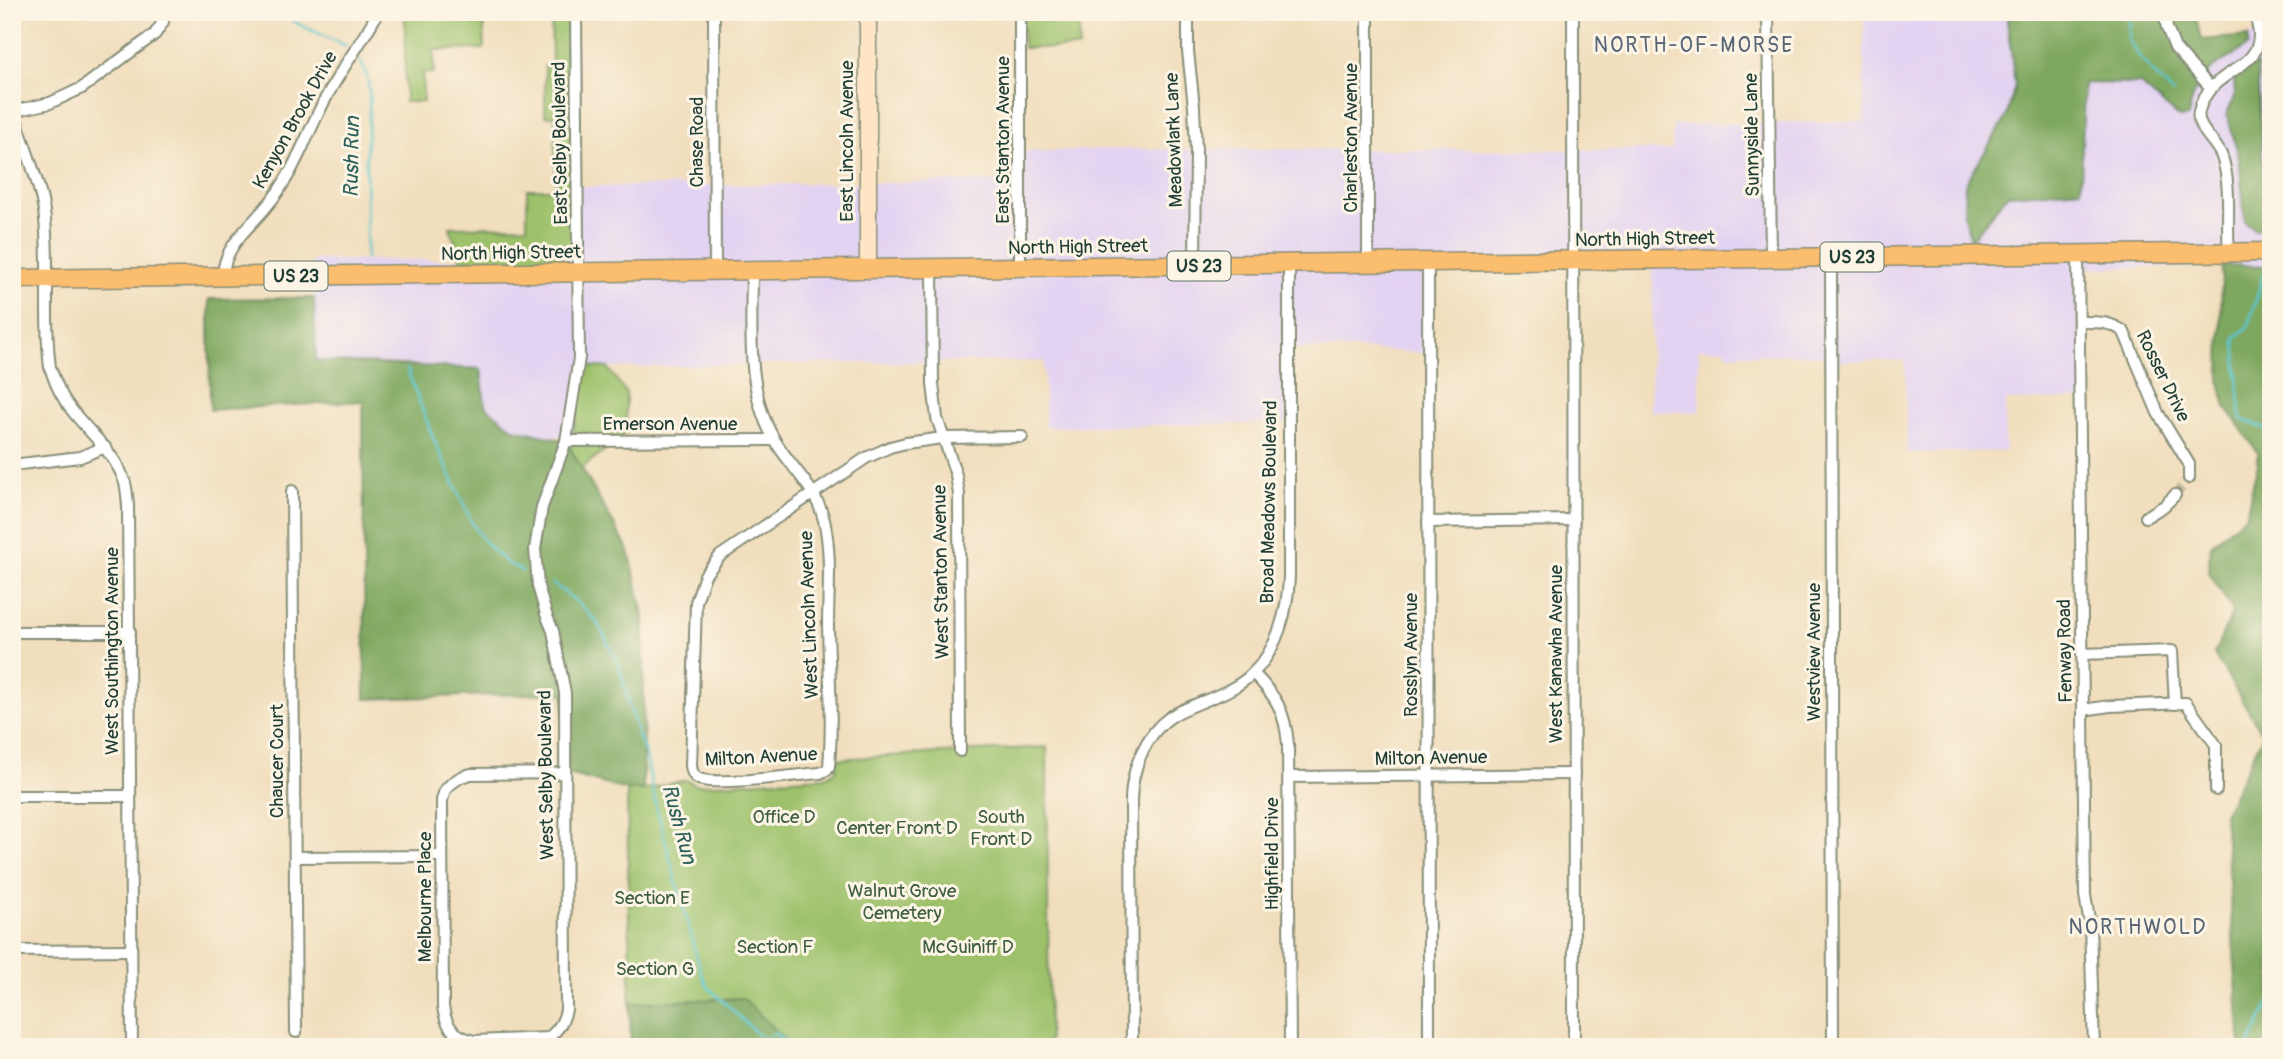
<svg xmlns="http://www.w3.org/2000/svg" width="2283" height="1059" font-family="Pangolin,sans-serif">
  <rect width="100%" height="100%" fill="#fcf5e5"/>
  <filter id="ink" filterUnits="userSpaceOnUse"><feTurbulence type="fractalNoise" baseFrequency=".0143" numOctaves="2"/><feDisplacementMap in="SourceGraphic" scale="14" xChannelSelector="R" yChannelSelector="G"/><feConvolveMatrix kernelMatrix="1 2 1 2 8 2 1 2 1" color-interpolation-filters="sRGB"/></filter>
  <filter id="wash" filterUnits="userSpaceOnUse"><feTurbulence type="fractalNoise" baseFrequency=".00686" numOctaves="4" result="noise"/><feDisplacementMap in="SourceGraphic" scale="28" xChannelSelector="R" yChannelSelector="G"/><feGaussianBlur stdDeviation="1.57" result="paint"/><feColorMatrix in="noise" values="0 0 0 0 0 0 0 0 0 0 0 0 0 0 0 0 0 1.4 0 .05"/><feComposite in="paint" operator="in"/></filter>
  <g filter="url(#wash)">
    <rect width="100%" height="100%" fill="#f1debd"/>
    <!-- built -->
    <path fill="#e3d3f2" d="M1864 12H2006L2015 85 2007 116 1965 184 1971 239 2007 195 2081 189 2084 82 2140 84 2179 118 2202 75 2248 46V36L2271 29V266L2080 268 2083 399 2005 401V451L1907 453 1905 360 1833 361 1816 355 1727 354 1726 349H1699L1700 412 1650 411 1653 260 1426 262 1427 353 1355 349H1288L1287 423 1045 427 1044 361 755 364 608 368 586 366 572 435 548 436 514 429 485 406 412 364 315 361 313 260H562L571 257 573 245V187L1020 181 1024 152 1110 149 1672 150 1673 125 1864 121Z"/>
    <!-- green -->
    <g fill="#9dc16b" stroke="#5e7f50" stroke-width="2">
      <path d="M405 12H484V49L434 50V73H423V102H405Z"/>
      <path d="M551 12H571L573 245H562V260L461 261 450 227 527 226V189H556L555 116H545V66H552Z"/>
      <path d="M1023 12H1067L1068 16H1078L1079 12V48H1023Z"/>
      <path d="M586 366 608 368 626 393V433L582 468 566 467Z"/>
      <path d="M1047 747 1049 1047H631L627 790H643L686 780 697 785 825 777 836 771 837 759Z"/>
    </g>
    <!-- forest -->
    <g fill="#7ea75f" stroke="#4e724a" stroke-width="2">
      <path d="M2006 12H2156L2174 31 2172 12H2195L2201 40 2248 36V46C2210 70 2197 70 2188 117L2179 118 2140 84 2084 83 2081 189 2007 195 1971 240 1964 216 1965 184 2007 116 2015 85Z"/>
      <path d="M2257 64 2266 229 2255 230 2245 222 2239 158 2227 114 2235 96 2234 80 2237 75Z"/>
      <path d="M2222 265 2271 266V1047H2241L2224 814 2263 735 2214 654 2233 611 2208 571 2211 545 2246 515 2258 463V453L2226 407 2220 382Z"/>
      <path d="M314 298 316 361 481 369 485 406 514 429 566 441 629 551 644 615 643 790H627L564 773V693L365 699 363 401 210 410 209 299Z"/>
      <path d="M743 998 792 1047H631L630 1003Z"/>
    </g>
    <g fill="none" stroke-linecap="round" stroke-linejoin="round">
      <!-- stream -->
      <g stroke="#5ac7ce" stroke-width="2.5">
        <path d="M282 12 298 24 346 46"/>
        <path d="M2130 12 2129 41 2144 63 2173 94"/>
        <path d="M358 58C378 82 366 130 366 160 367 193 367 225 366 259"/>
        <path d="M2266 266 2248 327 2235 338 2241 419 2266 429 2268 492 2271 497"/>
        <path d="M407 369 432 435 472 523 483 540 492 550 507 563 522 571"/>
        <path d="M553 584 576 601 597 622 619 665 636 729 646 756 655 802 678 889 701 972 707 986 764 1040 775 1033 790 1047"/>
        <path d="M2248 1047 2271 1000"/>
      </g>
    </g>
  </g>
  <g filter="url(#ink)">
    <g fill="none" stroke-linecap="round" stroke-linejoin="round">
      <!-- minor-tunnel -->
      <path stroke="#c7bea2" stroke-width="10" stroke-dasharray="10 5" stroke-linecap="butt" d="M2175 495 2189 478"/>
      <defs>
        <g id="minor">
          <path d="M714 12 715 272"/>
          <path d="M1020 12V269"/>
          <path d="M1188 12V51L1194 107 1196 151 1195 266"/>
          <path d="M1368 12V264"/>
          <path d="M1573 12 1574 1047"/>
          <path d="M1768 12 1771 258"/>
          <path d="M2164 12 2167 28 2175 48 2210 87"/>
          <path d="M12 103C20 140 38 173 44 211 51 262 43 315 50 367 54 379 58 391 66 402 84 430 115 450 125 483 127 490 127 498 128 505L132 1047"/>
          <path d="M14 111 50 103 82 88 155 34 163 22V12"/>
          <path d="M2229 253C2226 221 2232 187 2222 157 2217 141 2195 129 2199 111 2209 69 2259 72 2259 35 2259 28 2256 20 2255 14"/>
          <path d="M2078 254 2085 895 2090 925 2094 1047"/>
          <path d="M1831 257 1833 1047"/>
          <path d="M1428 263 1429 1047"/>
          <path d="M932 269 933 384 937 418 956 475 959 494 960 751"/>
          <path d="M752 271C752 326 745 389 774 439 790 467 816 487 824 520 832 554 828 592 828 627 829 673 833 720 829 766L827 770 820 773C795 775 720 786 699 779 693 776 692 772 691 766L696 602 705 575 720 556 866 458 890 447 906 443 943 438 1022 437"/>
          <path d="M223 277C223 247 248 229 266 207 295 174 307 132 328 94 343 66 363 41 378 12"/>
          <path d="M2079 322C2096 322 2110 321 2124 332L2158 413 2189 464V478"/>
          <path d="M566 441 774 440"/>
          <path d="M12 465 80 457 105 447"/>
          <path d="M292 491 296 1032"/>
          <path d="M2146 517 2164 506 2175 495"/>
          <path d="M1428 522 1574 520"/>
          <path d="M12 632H130"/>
          <path d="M2082 654 2172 651 2175 704"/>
          <path d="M1253 673C1276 696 1285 711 1288 744L1290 1047"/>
          <path d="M2083 710 2110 706 2186 703 2216 745V790"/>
          <path d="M564 773 471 774 461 777 452 783 445 790 442 800 443 1006C445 1026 454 1036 474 1041L548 1038C558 1030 563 1023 566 1010L565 693 553 631 546 614 538 586 535 549 542 507 566 441 579 358 576 12"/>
          <path d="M1289 777 1574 774"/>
          <path d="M12 796H130"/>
          <path d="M295 857 441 856"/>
          <path d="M12 951 131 950"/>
          <path d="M1132 1047 1131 799C1132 767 1147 729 1177 713 1202 700 1231 694 1252 674 1278 650 1288 609 1289 576V265"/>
        </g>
        <path id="secondary" d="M868 12V270"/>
        <path id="primary" d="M12 279 2271 252"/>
      </defs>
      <!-- minor casing -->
      <use href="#minor" stroke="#888e78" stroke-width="14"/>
      <!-- secondary casing -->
      <use href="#secondary" stroke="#888e78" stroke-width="19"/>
      <!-- primary casing -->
      <use href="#primary" stroke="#888e78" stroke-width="21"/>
      <!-- minor -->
      <use href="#minor" stroke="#fff" stroke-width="10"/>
      <!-- secondary -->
      <use href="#secondary" stroke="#fde5c5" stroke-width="16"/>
      <!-- primary -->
      <use href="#primary" stroke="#fbbd6e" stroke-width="18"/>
    </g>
  </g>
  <g text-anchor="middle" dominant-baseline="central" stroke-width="6" stroke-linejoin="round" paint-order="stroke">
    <!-- shield labels -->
    <g fill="#fcf5e5" stroke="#617469" stroke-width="2">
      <rect x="1820.5" y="242.5" width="63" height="29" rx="5"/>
      <rect x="1167.5" y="251.5" width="63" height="29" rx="5"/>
      <rect x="264.5" y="261.5" width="63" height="29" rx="5"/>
    </g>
    <g font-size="18" font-weight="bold" fill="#1f3d34">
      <text x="1852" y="257">US 23</text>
      <text x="1199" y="266">US 23</text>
      <text x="296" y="276">US 23</text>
    </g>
    <!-- street labels -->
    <g font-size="19" fill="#1f3d34" stroke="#fcf5e5">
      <text transform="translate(295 120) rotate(-61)">Kenyon Brook Drive</text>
      <text transform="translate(1752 135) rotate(-91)">Sunnyside Lane</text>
      <text transform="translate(1351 138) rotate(-90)">Charleston Avenue</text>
      <text transform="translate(1003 140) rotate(-90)">East Stanton Avenue</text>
      <text transform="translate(1174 140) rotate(-92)">Meadowlark Lane</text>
      <text transform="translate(847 141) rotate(-90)">East Lincoln Avenue</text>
      <text transform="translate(697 142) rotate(-90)">Chase Road</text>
      <text transform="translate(560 143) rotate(-91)">East Selby Boulevard</text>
      <text transform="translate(1645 239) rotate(-1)">North High Street</text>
      <text transform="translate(1078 247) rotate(-1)">North High Street</text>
      <text transform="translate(511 253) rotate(-1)">North High Street</text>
      <text transform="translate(2163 376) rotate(64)">Rosser Drive</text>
      <text x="670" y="424">Emerson Avenue</text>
      <text transform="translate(1269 502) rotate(-89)">Broad Meadows Boulevard</text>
      <text transform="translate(941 572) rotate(-91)">West Stanton Avenue</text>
      <text transform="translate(809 615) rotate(-92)">West Lincoln Avenue</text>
      <text transform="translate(112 651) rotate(-90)">West Southington Avenue</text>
      <text transform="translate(2065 651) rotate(-91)">Fenway Road</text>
      <text transform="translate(1814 652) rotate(-90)">Westview Avenue</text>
      <text transform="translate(1556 654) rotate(-90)">West Kanawha Avenue</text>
      <text transform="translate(1411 655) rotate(-90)">Rosslyn Avenue</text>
      <text transform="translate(761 757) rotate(-3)">Milton Avenue</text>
      <text transform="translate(1431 758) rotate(-1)">Milton Avenue</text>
      <text transform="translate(277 761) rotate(-90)">Chaucer Court</text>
      <text transform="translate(546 775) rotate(-91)">West Selby Boulevard</text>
      <text transform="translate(1272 854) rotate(-90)">Highfield Drive</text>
      <text transform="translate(425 897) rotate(-90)">Melbourne Place</text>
    </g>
    <!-- park labels -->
    <g font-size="19" fill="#3e5e42" stroke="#fcf5e5">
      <text x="784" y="817">Office D</text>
      <text x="1001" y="817">South<tspan x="1001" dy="22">Front D</tspan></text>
      <text x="897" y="828">Center Front D</text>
      <text x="902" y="891">Walnut Grove<tspan x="902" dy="22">Cemetery</tspan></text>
      <text x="652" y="898">Section E</text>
      <text x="775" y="947">Section F</text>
      <text x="968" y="947">McGuiniff D</text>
      <text x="655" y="969">Section G</text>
    </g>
    <!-- neighbourhood labels -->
    <g font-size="21" letter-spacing="2" fill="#576576" stroke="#fcf5e5">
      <text x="1694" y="45">NORTH-OF-MORSE</text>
      <text x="2138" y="927">NORTHWOLD</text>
    </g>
    <!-- water labels -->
    <g font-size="21" font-style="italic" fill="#2e605a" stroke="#fcf5e5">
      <text transform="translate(352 157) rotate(-89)">Rush Run</text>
      <text transform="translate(679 824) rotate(75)">Rush Run</text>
    </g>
  </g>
  <!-- margin -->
  <rect width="2283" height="1059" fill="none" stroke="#fcf5e5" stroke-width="42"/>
</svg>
